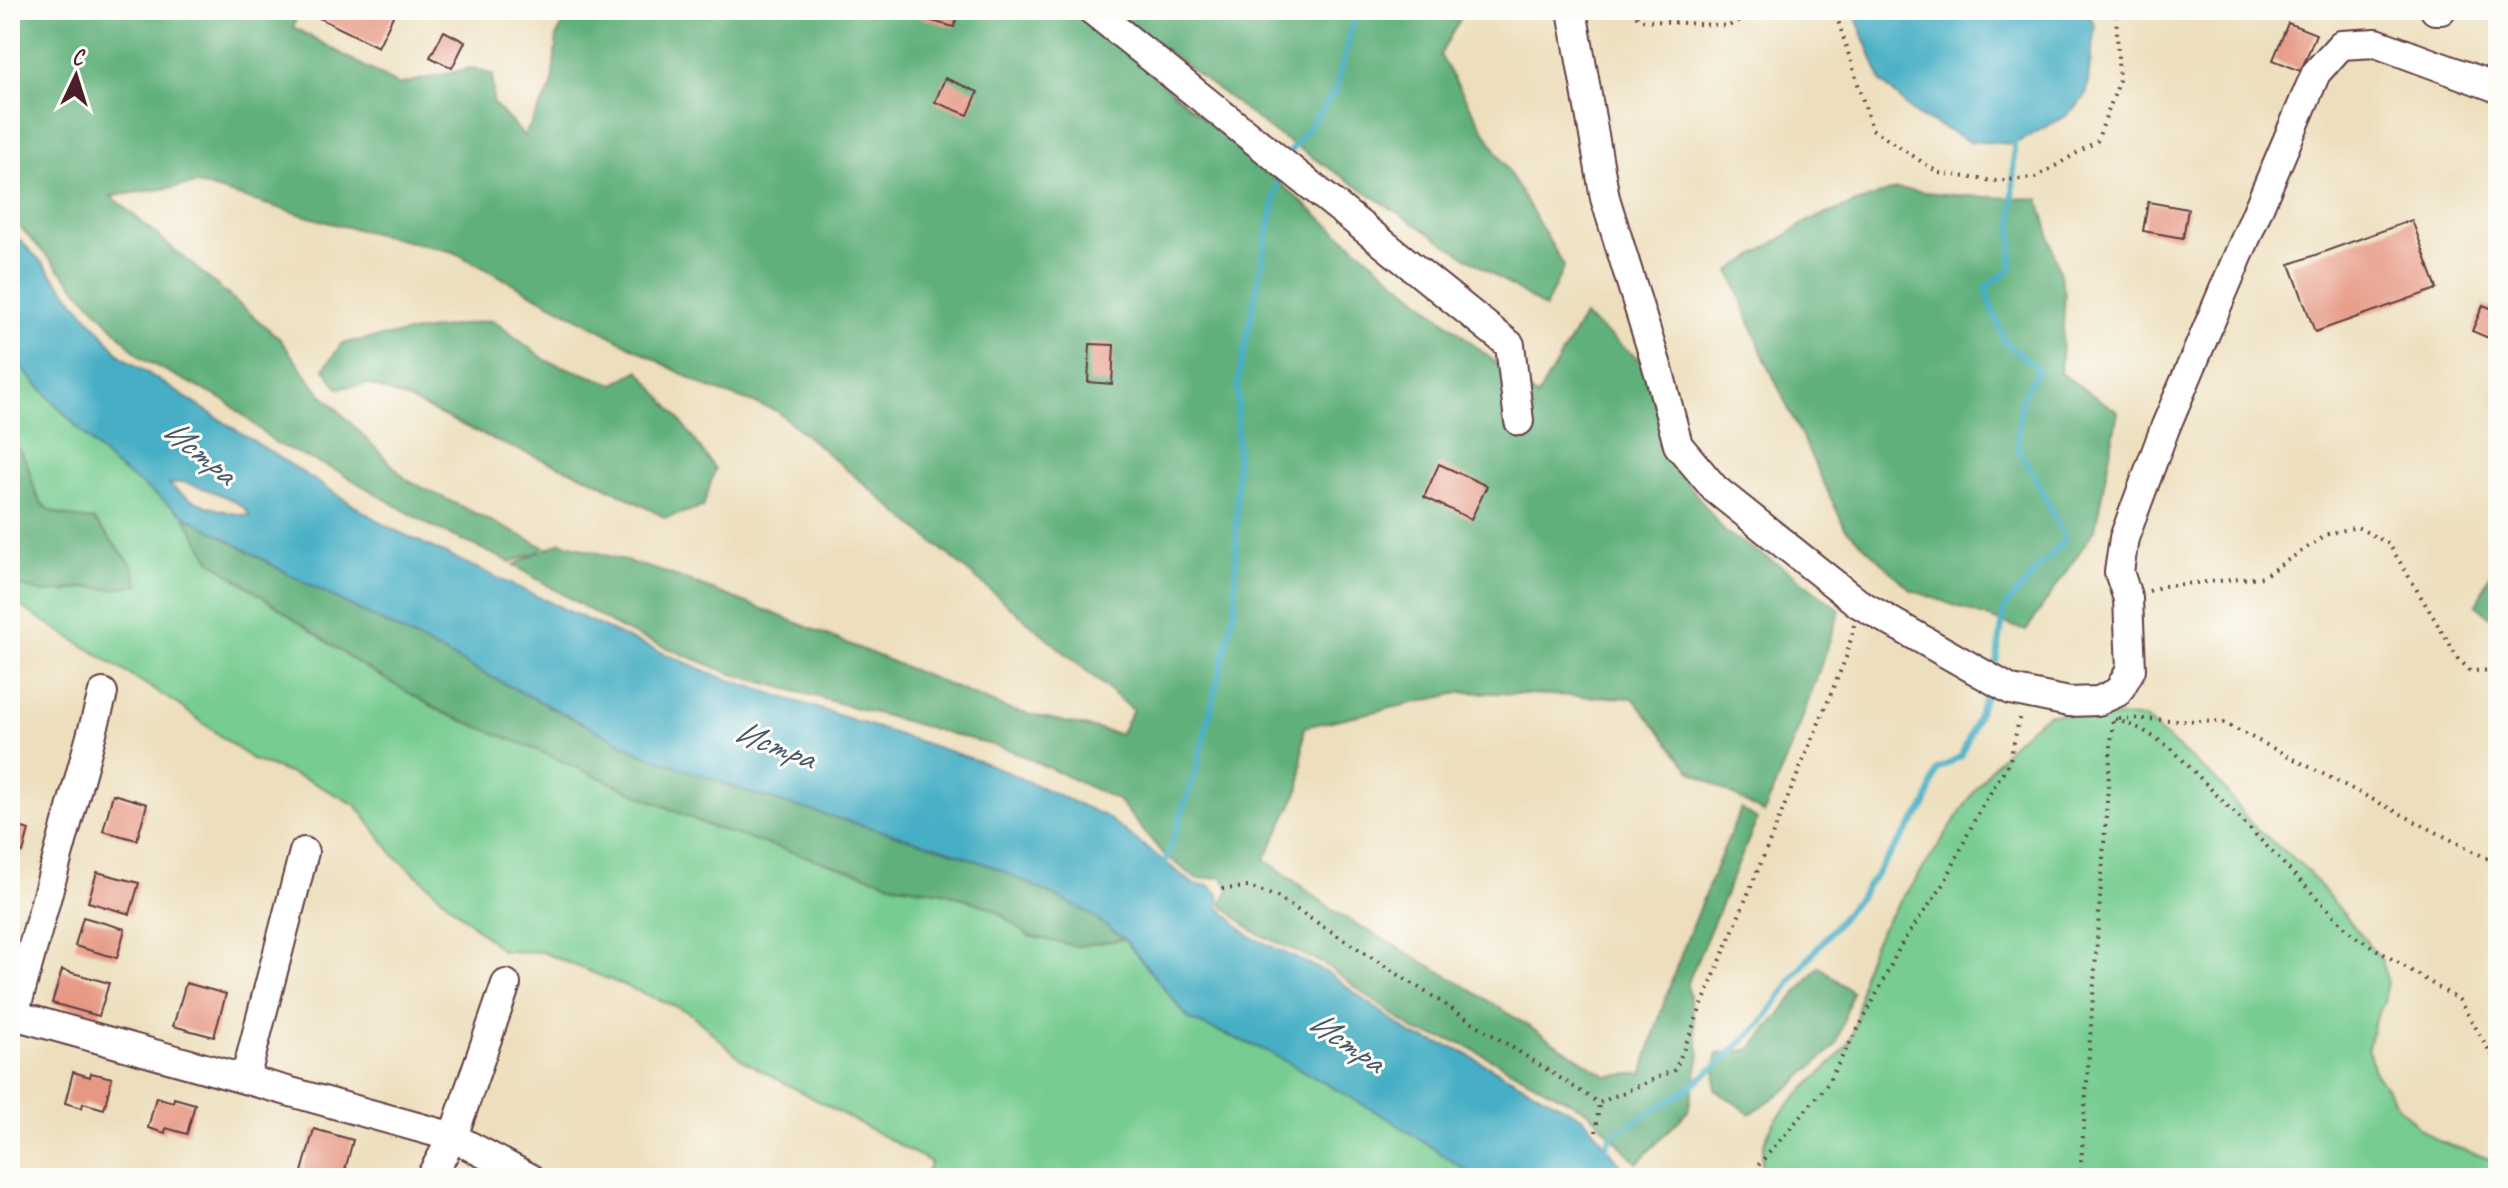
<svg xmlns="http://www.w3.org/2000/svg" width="2508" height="1188" font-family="Caveat,sans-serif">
  <rect width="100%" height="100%" fill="#fdfcf7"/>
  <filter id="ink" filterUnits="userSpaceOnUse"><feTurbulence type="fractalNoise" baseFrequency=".0125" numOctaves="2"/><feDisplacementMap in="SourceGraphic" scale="16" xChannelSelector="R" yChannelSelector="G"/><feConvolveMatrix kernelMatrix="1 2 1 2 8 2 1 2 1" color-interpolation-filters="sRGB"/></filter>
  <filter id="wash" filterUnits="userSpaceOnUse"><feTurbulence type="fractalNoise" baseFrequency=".006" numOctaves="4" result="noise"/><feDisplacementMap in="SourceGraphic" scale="32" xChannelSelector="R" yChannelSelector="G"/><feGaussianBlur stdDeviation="1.8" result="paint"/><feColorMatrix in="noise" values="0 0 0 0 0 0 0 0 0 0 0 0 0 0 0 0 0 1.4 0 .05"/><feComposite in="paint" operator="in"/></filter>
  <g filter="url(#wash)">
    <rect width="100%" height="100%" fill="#eddfbd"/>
    <!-- green -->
    <g fill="#76cc91" stroke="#60765e" stroke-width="2">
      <path d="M10 356 111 463 184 515 210 560 356 662 444 713 850 869 898 885 944 892 992 908 1029 936 1077 946 1124 939 1190 1020 1267 1051 1389 1119 1478 1178H924L931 1162 742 1060 689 1012 542 952 502 951 393 854 356 805 310 781 253 760 180 706 10 600V565L20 585 66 592 89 587 113 589 139 584 131 564 94 520C9 513 51 479 10 440Z"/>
      <path d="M2048 714 2144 718 2220 784 2251 824 2307 870 2381 959 2387 980 2384 1002 2373 1025 2368 1047 2373 1069 2400 1108 2417 1126 2436 1140 2498 1162V1178H1763C1750 1116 1818 1087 1847 1045 1861 1024 1857 983 1868 957 1880 925 1904 897 1923 869 1960 815 1993 751 2048 714Z"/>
    </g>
    <!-- forest -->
    <g fill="#60b07b" stroke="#556853" stroke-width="2" fill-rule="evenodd">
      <path d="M10 10H299L293 27 398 85 471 68 493 75V103L524 136 552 87 557 35 571 10H1076L1335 230 1537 397 1584 316 1646 365 1667 456 1725 532 1789 571 1840 610 1800 725 1764 813 1691 771 1633 698 1464 692 1304 727 1300 788 1265 859 1337 913 1457 981 1607 1076 1643 1073C1667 981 1703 897 1741 809L1757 820 1687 984 1700 1056 1688 1111 1637 1163 1589 1112 1461 1043 1417 1032 1324 964 1254 932 1221 904 1229 890 1223 877 1197 879 1162 853 1118 800 1010 750 729 673 623 630 514 565 541 551 510 562 431 526 339 472 277 444 226 401 142 359 10 216ZM197 184 330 223 454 252 707 387 777 411 1133 710 1120 734 1010 710 768 611 667 573 561 542 548 549 407 480 315 387 279 338 111 196Z"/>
      <path d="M1113 10H1465L1440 55 1564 266 1545 308 1275 133Z"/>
      <path d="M1895 189 1965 196 2039 199 2065 293 2060 373 2118 412 2095 529 2026 631 1911 590 1845 528 1763 355 1730 271 1810 220Z"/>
      <path d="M492 320 547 361 614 384 639 370 677 416 715 469 703 507 666 518 592 479 496 441 409 400 368 384 338 388 324 369 342 343Z"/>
      <path d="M10 440C51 479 9 514 94 520L131 564 139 585 113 589 89 587 42 593 20 585 10 565 17 542 10 533Z"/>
      <path d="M184 515 296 578 643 754 753 794 945 849 996 868 1084 910 1124 939 1077 946 1029 936 992 908 944 892 898 885 711 827 537 750 444 713 356 662 210 560Z"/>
      <path d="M2498 561V624L2476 605 2495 562Z"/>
      <path d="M1819 966 1852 992 1836 1045 1794 1084 1750 1114 1715 1089 1717 1054 1751 1049Z"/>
    </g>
    <!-- water -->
    <g fill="#46afc5" stroke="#486778" stroke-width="2" fill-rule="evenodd">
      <path d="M1853 10H2086L2095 26 2086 96 2066 116 2014 144 1969 141 1915 114 1882 82Z"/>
      <path d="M10 230 43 264 121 356 386 526 620 635 718 676 991 765 1105 816 1195 885H1209L1220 896 1218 906 1249 936 1328 973 1414 1036 1457 1049 1584 1118 1631 1178H1478L1389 1119 1267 1051 1190 1020 1124 939 1084 910 996 868 945 849 753 794 643 754 296 578 184 515 111 463 10 356ZM183 482C200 487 243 499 250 516 224 513 188 503 169 484Z"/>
    </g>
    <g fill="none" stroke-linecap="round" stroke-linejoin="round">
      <!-- stream -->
      <g stroke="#46afc5" stroke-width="6">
        <path d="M1287 156 1336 90 1356 10"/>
        <path d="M1996 663 2005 607 2065 539 2040 486 2017 447 2021 401 2038 369 2004 341 1985 288 2012 268 2014 144 2017 136"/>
        <path d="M1163 868 1195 774 1235 609 1238 381 1280 173"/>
        <path d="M1603 1153 1611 1136 1680 1094 1718 1065 1763 1022 1795 975 1864 891 1926 805 1937 770 1961 756 1986 695"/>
      </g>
    </g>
    <g id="blocks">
      <!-- building -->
      <g fill="#e69884">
        <path d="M322 10H396L378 47 319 18Z"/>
        <path d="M923 10H959L954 27 921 18Z"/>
        <path d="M2288 23 2316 34 2301 71 2273 60Z"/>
        <path d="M444 31 465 42 452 68 430 57Z"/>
        <path d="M945 78 978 92 968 115 935 102Z"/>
        <path d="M2148 202 2188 209 2183 238 2143 231Z"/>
        <path d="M2412 220 2437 289 2315 332 2290 264Z"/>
        <path d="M2483 305 2498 311V342L2472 331Z"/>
        <path d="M1090 344 1114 345 1112 384 1088 382Z"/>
        <path d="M1439 464 1487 486 1471 519 1424 497Z"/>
        <path d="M113 794 147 804 137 840 103 831Z"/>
        <path d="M10 824 29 830 23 853 14 850 11 861Z"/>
        <path d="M97 872 139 883 130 914 88 902Z"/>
        <path d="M83 917 125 929 117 958 75 946Z"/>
        <path d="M62 970 109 983 99 1016 52 1003Z"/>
        <path d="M186 983 226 994 214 1037 173 1026Z"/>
        <path d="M73 1072 90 1077 91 1073 112 1078 104 1109 83 1103 82 1108 65 1103Z"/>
        <path d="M156 1097 173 1102 174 1098 195 1104 187 1134 166 1128 165 1133 148 1128Z"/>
        <path d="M314 1129 353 1140 343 1178H324L302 1172Z"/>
      </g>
    </g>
  </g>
  <g filter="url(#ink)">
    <use href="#blocks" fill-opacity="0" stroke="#623c41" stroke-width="2"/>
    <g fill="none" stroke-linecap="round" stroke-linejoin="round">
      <defs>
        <g id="minor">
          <path d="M1092 10 1510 345 1519 421"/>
          <path d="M1572 10 1605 198 1660 376 1678 445 1715 489 1858 603 2011 690 2069 702 2098 701 2118 692 2131 669 2128 599 2119 572 2124 538 2165 428 2316 73 2341 45 2376 43 2498 88"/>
          <path d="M2435 10H2441"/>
          <path d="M10 1014 453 1137 530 1178"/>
          <path d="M14 1015 103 693"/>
          <path d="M245 1079 304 852"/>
          <path d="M430 1178 453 1137 506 984"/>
        </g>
      </defs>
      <!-- minor casing -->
      <use href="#minor" stroke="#623c41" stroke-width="32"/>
      <!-- path -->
      <g stroke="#623c41" stroke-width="4" stroke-dasharray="2 6" stroke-linecap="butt">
        <path d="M1630 10 1641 20 1729 26 1758 10"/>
        <path d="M1830 10 1836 14 1872 129 1939 173 1993 181 2035 178 2097 141 2119 82 2116 10"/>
        <path d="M2149 591 2163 586 2262 577 2328 534 2357 527 2389 544 2458 658 2470 671 2498 670"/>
        <path d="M2119 718 2222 722 2498 864"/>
        <path d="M2115 719 2141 729 2171 748 2353 935 2459 1000 2498 1065"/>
        <path d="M1222 889 1249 887 1277 897 1599 1103 1675 1070 1847 655 1854 625"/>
        <path d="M1596 1132 1599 1103"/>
        <path d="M1750 1178V1175L1824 1089 1868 1011 1902 943 1944 884 1976 817 2010 760 2020 715"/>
        <path d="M2080 1178 2113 718"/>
      </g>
      <!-- minor -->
      <use href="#minor" stroke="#fff" stroke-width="28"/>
    </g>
  </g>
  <g text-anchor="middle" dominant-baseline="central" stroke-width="6" stroke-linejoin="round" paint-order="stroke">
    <!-- water labels -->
    <g font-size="34" font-style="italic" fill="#485969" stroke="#fdfcf7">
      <text transform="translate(200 451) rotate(39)">Истра</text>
      <text transform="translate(775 744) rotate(21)">Истра</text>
      <text transform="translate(1347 1041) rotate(34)">Истра</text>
    </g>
  </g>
  <!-- margin -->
  <rect width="2508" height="1188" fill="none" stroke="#fdfcf7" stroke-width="40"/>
  <!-- north arrow -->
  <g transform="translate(76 76) rotate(4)" stroke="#fdfcf7" stroke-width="6" paint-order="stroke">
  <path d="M0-6L14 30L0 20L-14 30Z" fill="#4a1f2b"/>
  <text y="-12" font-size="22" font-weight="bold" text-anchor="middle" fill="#4a1f2b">С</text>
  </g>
</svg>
